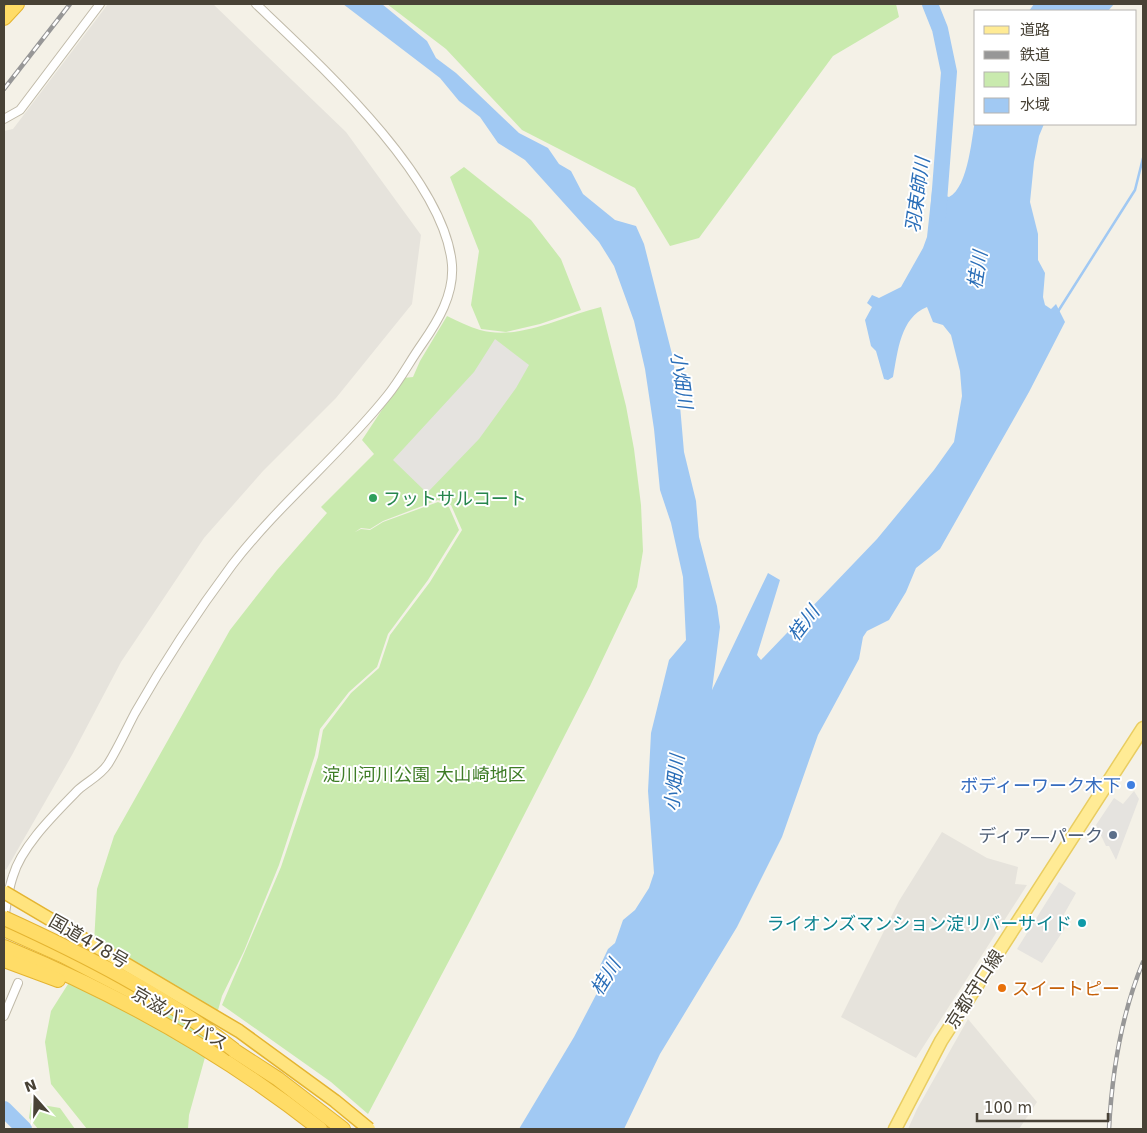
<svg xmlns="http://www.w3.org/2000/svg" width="1147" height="1133" font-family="'DejaVu Sans','Noto Sans JP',sans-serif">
  <rect width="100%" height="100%" fill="#f4f1e7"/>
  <!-- industrial -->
  <g fill="#e6e3dc">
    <path d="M108 4H213L346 132 421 235 412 304 336 398 263 471 204 538 121 662 72 755 6 870 4 868V131L13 129Z"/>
    <path d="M942 832 987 858 1018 867 1015 884 1027 885 916 1058 841 1017 899 901Z"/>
    <path d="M968 1019 1037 1102 1019 1129H908L917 1109Z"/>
  </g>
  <!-- green -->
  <g fill="#c9eaae">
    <path d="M387 4H896L899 17 833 56 699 238 670 246 635 188 522 130 446 49Z"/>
    <path d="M464 167 531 220 561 259 581 310 540 324 506 332 481 329 471 305 479 251 450 177Z"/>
    <path d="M601 307 626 406 634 449 641 505 643 551 637 587 590 686 470 921 368 1114 331 1082 222 1005 281 867 318 757 323 730 351 693 379 668 390 635 430 582 462 530 451 505 438 500 383 521 370 529 361 528 355 532 361 529 370 530 383 522 438 502 449 507 459 530 428 580 388 634 377 667 349 692 320 729 315 755 279 865 244 951 222 996 189 1115 188 1129H87L51 1084 45 1042 51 1011 94 943 97 889 114 836 230 630 277 570 327 513 321 507 374 454 362 440 403 378 413 377 420 361 447 316C458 321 469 327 480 330 519 341 563 316 601 307Z"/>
    <path d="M31 1103 60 1108 75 1129H38L29 1118Z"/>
  </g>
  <!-- parking -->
  <g fill="#e5e3df">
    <path d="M495 339 529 365 516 388 479 439 427 493 393 460 474 372Z"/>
    <path d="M1134 791 1139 799 1116 860 1109 846H1106L1096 825 1114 798 1123 804Z"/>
    <path d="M1059 882 1076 893 1059 923 1065 928 1042 963 1017 949Z"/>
  </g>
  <!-- water -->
  <g fill="#a1c9f3">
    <path d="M343 4H382L427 41 436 58 456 73 519 133 548 148 559 164 571 171 583 194 615 220 636 226 644 244 672 354 679 394 684 452 696 501 699 537 717 606 720 627 712 690 768 573 780 580 757 655 761 660 877 539 934 470 954 442 962 396 960 371 951 335 943 325 933 322 927 307C900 318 898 351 893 377L888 380 884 379 876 351 871 346 865 320 872 307 867 303 872 295 879 298 901 287 923 248 927 237 932 191 949 197C969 187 972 134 976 114V124H1044L1039 136 1034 162 1030 202 1038 234V260L1045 273 1043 297 1045 305 1051 309 1056 304 1065 322 1029 392 940 549 916 568 906 592 889 620 867 631 863 637 859 659 818 735 782 837 737 927 660 1054 624 1129H519L574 1037 598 991 601 980 600 966 608 949 615 943 623 920 635 910 649 888 654 873 648 791 651 733 669 660 686 640 683 577 671 523 660 490 654 429 645 369 634 321 614 266 599 242 525 160 498 143 480 117 459 101 440 78Z"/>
    <path d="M1034 4H1114L1108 11H1029Z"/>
  </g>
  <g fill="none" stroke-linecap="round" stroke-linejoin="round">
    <!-- stream -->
    <path stroke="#a1c9f3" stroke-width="2.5" d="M1057 313 1135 190 1143 158"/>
    <!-- river -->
    <g stroke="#a1c9f3" stroke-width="16">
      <path d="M930 4 940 29 949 72 938 215"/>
      <path d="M4 1109 24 1129"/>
    </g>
    <defs>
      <g id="minor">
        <path d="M4 119 20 110 100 4"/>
        <path d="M4 921C6 906 8 890 13 876 22 845 56 813 78 790 88 781 100 776 108 764 118 748 126 730 135 713 164 662 197 612 232 565 279 504 339 456 387 396 400 380 410 361 422 344 438 321 454 295 452 265 445 178 318 63 256 4"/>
        <path d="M4 1016 18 983"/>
      </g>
      <path id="primary" d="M895 1129 941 1041 1143 728"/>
      <g id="motorway">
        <path d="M4 18 17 4"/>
        <path d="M4 929 62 955 149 1000"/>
        <path d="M4 947C116 993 225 1054 320 1129"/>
        <path d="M4 960 58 980"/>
        <path d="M224 1044 278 1079 343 1129"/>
      </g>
    </defs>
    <!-- minor casing -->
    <use href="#minor" stroke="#c0baa9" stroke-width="10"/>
    <!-- primary casing -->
    <use href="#primary" stroke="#e9cd61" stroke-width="15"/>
    <!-- motorway casing -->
    <use href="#motorway" stroke="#e4b431" stroke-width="16"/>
    <!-- minor -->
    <use href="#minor" stroke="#fff" stroke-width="8"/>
    <!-- primary -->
    <use href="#primary" stroke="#ffeb95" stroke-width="12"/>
    <!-- motorway -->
    <use href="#motorway" stroke="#ffdc67" stroke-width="14"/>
    <defs>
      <g id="rail">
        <path d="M4 89 70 4"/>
        <path d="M1109 1129C1112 1072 1121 1015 1143 962"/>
      </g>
    </defs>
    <!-- rail casing -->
    <use href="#rail" stroke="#979797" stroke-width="4.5"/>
    <!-- rail -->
    <use href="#rail" stroke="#fff" stroke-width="2.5" stroke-dasharray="8" stroke-linecap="butt"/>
    <defs>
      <path id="trunk-bridge" d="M4 892 239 1031 335 1101 369 1129"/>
      <path id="motorway-bridge" d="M4 918C83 954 166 996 234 1050"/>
    </defs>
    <!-- trunk-bridge casing -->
    <use href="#trunk-bridge" stroke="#e4b431" stroke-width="15" stroke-linecap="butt"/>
    <!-- motorway-bridge casing -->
    <use href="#motorway-bridge" stroke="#e4b431" stroke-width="16" stroke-linecap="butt"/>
    <!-- trunk-bridge -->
    <use href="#trunk-bridge" stroke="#ffe47e" stroke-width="12"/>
    <!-- motorway-bridge -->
    <use href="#motorway-bridge" stroke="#ffdc67" stroke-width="14"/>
  </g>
  <!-- markers -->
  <circle fill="#2e9e5b" stroke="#fff" stroke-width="2" cx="373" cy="498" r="5"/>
  <circle fill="#3f7fe0" stroke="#fff" stroke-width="2" cx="1131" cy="785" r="5"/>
  <circle fill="#5c6f8a" stroke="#fff" stroke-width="2" cx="1113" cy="835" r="5"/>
  <circle fill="#0f9aa8" stroke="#fff" stroke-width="2" cx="1082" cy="923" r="5"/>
  <circle fill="#e8710a" stroke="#fff" stroke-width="2" cx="1002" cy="988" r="5"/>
  <g text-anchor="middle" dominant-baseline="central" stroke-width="4" stroke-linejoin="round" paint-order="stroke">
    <!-- leisure labels -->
    <g font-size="18" fill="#27864d" stroke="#fff" text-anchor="start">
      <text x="383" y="498">フットサルコート</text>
    </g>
    <!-- park labels -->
    <g font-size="18" fill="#3e7c26" stroke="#fff">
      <text x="424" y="774">淀川河川公園 大山崎地区</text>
    </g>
    <!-- shop labels -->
    <g font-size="18" fill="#366cbe" stroke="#fff" text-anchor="end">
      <text x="1121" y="785">ボディーワーク木下</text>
    </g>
    <!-- service labels -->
    <g font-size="18" fill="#4e5e75" stroke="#fff" text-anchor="end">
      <text x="1103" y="835">ディア―パーク</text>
    </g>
    <!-- culture labels -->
    <g font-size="18" fill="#0d838f" stroke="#fff" text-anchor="end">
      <text x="1072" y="923">ライオンズマンション淀リバーサイド</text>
    </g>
    <!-- street labels -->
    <g font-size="18" fill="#484236" stroke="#fff">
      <text transform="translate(89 941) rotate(30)">国道478号</text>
      <text transform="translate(974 989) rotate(-57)">京都守口線</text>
      <text transform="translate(180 1018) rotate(30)">京滋バイパス</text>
    </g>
    <!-- food labels -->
    <g font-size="18" fill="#c56008" stroke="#fff" text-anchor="start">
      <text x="1012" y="988">スイートピー</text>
    </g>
    <!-- water labels -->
    <g font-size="19" font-style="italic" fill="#2a6eb8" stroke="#fff">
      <text transform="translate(917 195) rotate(-82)">羽束師川</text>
      <text transform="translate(977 270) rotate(-81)">桂川</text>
      <text transform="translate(682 380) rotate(82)">小畑川</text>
      <text transform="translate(803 623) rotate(-52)">桂川</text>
      <text transform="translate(674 783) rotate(-84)">小畑川</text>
      <text transform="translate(605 977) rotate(-58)">桂川</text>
    </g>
  </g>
  <!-- border -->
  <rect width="1147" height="1133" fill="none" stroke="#484236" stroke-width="10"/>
  <!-- legend -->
  <rect x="974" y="10" width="162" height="115" fill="#ffffff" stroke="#b6b3af"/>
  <rect x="984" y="26" width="25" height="8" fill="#ffeb95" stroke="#b6b3af"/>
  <text x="1020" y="35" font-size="15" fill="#484236">道路</text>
  <rect x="984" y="51" width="25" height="8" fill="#979797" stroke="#b6b3af"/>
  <text x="1020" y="60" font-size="15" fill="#484236">鉄道</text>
  <rect x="984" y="72" width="25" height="15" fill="#c9eaae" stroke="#b6b3af"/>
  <text x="1020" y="85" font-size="15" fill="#484236">公園</text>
  <rect x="984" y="98" width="25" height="15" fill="#a1c9f3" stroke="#b6b3af"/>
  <text x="1020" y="110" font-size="15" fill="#484236">水域</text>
  <!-- north arrow -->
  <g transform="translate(35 1098) rotate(340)" stroke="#ffffff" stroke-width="4" paint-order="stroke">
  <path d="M0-4L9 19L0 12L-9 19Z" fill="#484236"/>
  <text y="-8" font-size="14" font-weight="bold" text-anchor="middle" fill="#484236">N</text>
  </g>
  <!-- scale -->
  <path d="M977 1113v8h131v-8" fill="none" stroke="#484236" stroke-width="2.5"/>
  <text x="984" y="1113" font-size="15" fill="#484236" stroke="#ffffff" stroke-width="4" paint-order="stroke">100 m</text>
</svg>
